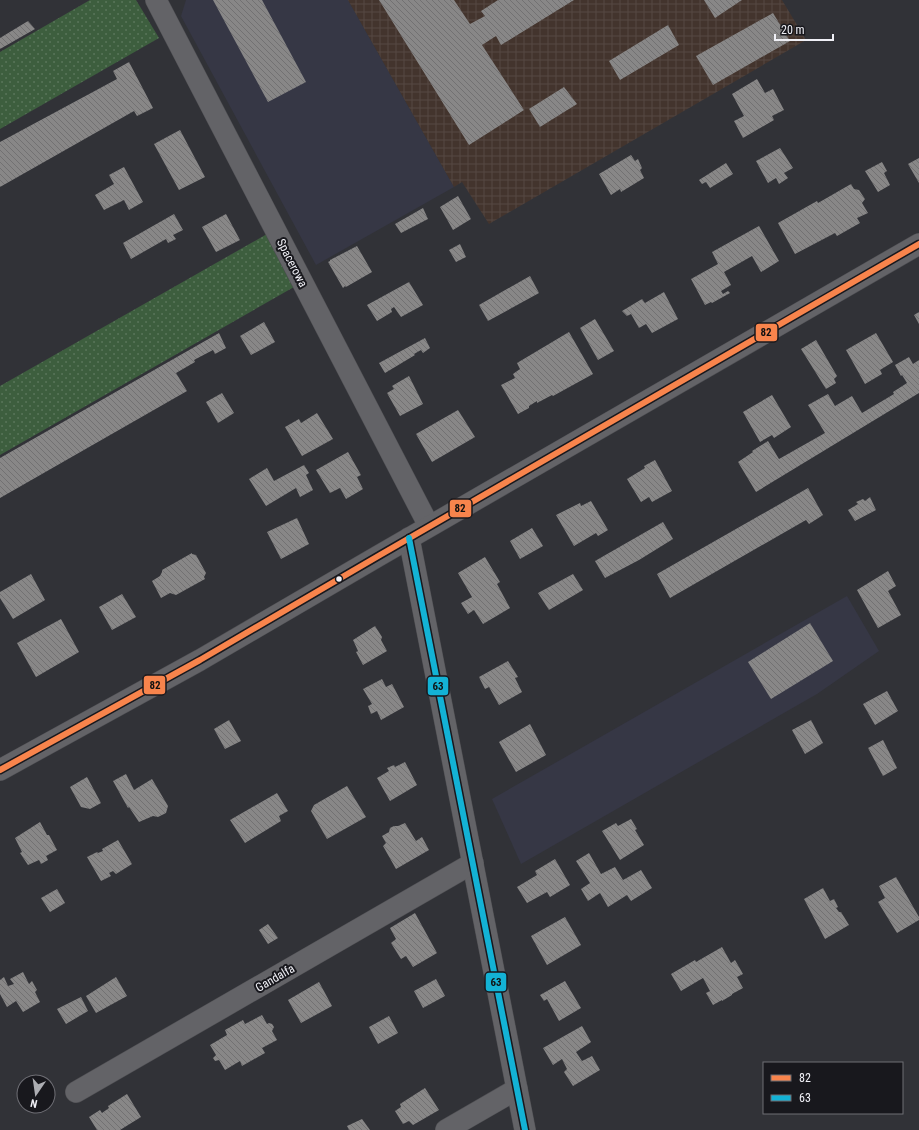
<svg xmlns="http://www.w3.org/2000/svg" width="919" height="1130" font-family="'Roboto Condensed',sans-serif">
  <defs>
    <pattern id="industrial-grid" width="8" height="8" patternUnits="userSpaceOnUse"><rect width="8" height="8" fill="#43342d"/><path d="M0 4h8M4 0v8" fill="none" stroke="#554842"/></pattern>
    <pattern id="grass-dots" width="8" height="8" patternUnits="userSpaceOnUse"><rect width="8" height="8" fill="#3d5e3e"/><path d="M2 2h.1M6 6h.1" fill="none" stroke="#59755a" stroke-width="1.8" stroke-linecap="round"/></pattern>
    <pattern id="building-back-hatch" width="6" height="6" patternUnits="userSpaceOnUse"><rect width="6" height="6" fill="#888787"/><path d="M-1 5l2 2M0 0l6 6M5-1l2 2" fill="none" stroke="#727172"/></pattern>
  </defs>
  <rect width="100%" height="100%" fill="#313237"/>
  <!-- built -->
  <g fill="#363745">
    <path d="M186 0H348L454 187 316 265 181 16Z"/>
    <path d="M847 596 879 651 817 694 521 864 492 799Z"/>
  </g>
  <!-- industrial -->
  <path fill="url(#industrial-grid)" d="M348 0H782L806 40 489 224 462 182 454 187Z"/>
  <!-- grass -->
  <g fill="url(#grass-dots)">
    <path d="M90 0H136L159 38 0 129V52Z"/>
    <path d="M267 234 294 287 0 455V386Z"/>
  </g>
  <!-- building -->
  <g fill="url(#building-back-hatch)">
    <path d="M213 0H262L306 82 268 102Z"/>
    <path d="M379 0H454L470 24 485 16 481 11 498 0H574L501 45 496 36 482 45 524 110 469 145Z"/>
    <path d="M704 0H742L715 18Z"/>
    <path d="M773 13 790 41 713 85 696 56Z"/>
    <path d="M28 21 35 29 0 49V38Z"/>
    <path d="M668 25 679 45 620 80 609 61Z"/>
    <path d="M129 62 153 108 137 116 134 111 0 187V142L117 79 113 71Z"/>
    <path d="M757 79 765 93 773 89 784 110 772 116 774 120 743 138 734 121 744 116 732 94Z"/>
    <path d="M564 87 577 104 540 127 529 109Z"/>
    <path d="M180 130 205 177 179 190 154 144Z"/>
    <path d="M780 148 793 168 784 173 788 178 779 184 776 178 768 183 756 161Z"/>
    <path d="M631 155 635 161 638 159 642 168 640 170 644 178 621 192 620 189 611 195 599 174Z"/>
    <path d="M919 158V183L908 164Z"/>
    <path d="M882 162 887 171 884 173 890 185 878 192 865 171Z"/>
    <path d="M726 163 733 174 710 188 706 182 702 184 699 180Z"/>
    <path d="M124 167 143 202 129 210 124 200 104 210 95 195 114 184 109 175Z"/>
    <path d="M851 184 854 189 859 190 865 199 862 203 868 213 857 218 860 223 837 236 835 233 795 254 778 223 817 201 818 203Z"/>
    <path d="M458 196 471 219 453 230 440 207Z"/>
    <path d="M423 208 428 219 401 233 395 224Z"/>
    <path d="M174 214 183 230 173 235 176 239 168 243 166 239 131 259 123 243Z"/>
    <path d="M226 214 240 240 216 252 202 227Z"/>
    <path d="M759 226 779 261 761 272 752 256 724 272 731 285 721 291 723 294 728 291 730 293 712 303 711 302 705 305 691 279 718 264 712 252Z"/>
    <path d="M460 244 466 257 456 262 449 250Z"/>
    <path d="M357 246 372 272 346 287 345 286 343 288 328 262 330 261V260Z"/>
    <path d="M530 276 539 293 488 321 479 305Z"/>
    <path d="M409 282 423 305 401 317 394 307 391 309 392 312 377 321 367 305Z"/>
    <path d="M664 292 678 319 652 333 646 324 639 328 631 314 627 316 622 311 642 299 645 303Z"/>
    <path d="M919 312V324L914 315Z"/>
    <path d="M595 319 614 351 598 360 580 328Z"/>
    <path d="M264 322 275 342 251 355 240 336Z"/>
    <path d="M569 332 593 374 553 396 552 395 537 403V401L529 406V408L518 414 501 385 515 378 513 374 520 369 517 363Z"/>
    <path d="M219 333 226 348 215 354 213 350 194 360 195 362 176 373 187 391 0 498V458Z"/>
    <path d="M876 333 893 362 880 370 882 374 865 384 846 350Z"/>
    <path d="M425 338 430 348 423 353 421 350 414 354 415 355 385 373 379 363Z"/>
    <path d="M816 340 837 376 834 379 836 383 826 389 801 349Z"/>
    <path d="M909 357 913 364 919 360V393L756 492 738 462 753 452 752 451 768 441 779 459 825 433 808 405 828 394 835 406 852 396 862 413 894 394 893 392 907 383 902 375 901 376 895 365Z"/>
    <path d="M409 376 423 404 400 416 387 393 394 389 392 386Z"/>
    <path d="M222 393 234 413 218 423 206 402Z"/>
    <path d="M772 395 791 427 774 438 772 435 760 442 743 412Z"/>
    <path d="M458 410 475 437 432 462 416 434Z"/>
    <path d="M317 413 333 439 302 456 285 427 299 419 301 423Z"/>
    <path d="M348 452 361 475 357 477 363 489 346 499 340 488 330 493 316 470Z"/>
    <path d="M655 460 672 491 652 502 649 497 641 502 627 479 645 468 644 466Z"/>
    <path d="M304 465 309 473 306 475 313 490 300 497 296 488 266 506 249 479 267 468 274 481Z"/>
    <path d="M808 488 823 515 809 524 806 520 670 598 657 574Z"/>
    <path d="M870 497 876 510 855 521 848 510 858 504 856 502 863 499 865 501Z"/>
    <path d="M591 501 608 530 598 536 596 533 574 546 556 515 580 503 581 506Z"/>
    <path d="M297 518 309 544 281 559 267 532Z"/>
    <path d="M663 522 673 539 639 560 605 578 595 561Z"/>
    <path d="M532 528 543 546 520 559 510 541Z"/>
    <path d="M192 553V554L196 555 206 573 204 577 205 579 176 595 170 593 161 598 152 581 160 576 162 572V570Z"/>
    <path d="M485 557 500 582 497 584 510 608 483 624 474 610 468 614 461 603 472 597 458 573Z"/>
    <path d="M888 571 896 586 888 591 901 615 878 628 857 590Z"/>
    <path d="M31 574 45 600 13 619 0 598V592Z"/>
    <path d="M573 574 583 590 549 610 538 593Z"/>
    <path d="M122 594 136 617 112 630 99 607Z"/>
    <path d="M61 619 79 652 36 677 17 643Z"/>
    <path d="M810 623 833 661 771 699 748 662Z"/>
    <path d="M375 626 382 637 381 640 387 651 363 665 356 652 358 651 353 640Z"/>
    <path d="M508 661 518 677 515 678 522 692 499 705 489 687 485 689 479 677Z"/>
    <path d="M382 679 386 687 392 684 404 707 381 720 377 711 371 714 368 706 372 704 363 689Z"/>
    <path d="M887 691 898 711 875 725 863 704Z"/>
    <path d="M229 720 241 741 225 749 214 729Z"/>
    <path d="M811 720 823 743 805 754 792 730Z"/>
    <path d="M530 724 546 755 516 772 499 742Z"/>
    <path d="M883 740 897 768 883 776 868 748Z"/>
    <path d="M405 762 417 785 390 801 377 778 389 771 387 768 394 765 395 767Z"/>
    <path d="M126 774 134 790 152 779 168 806 166 813 158 817 153 816 139 822 129 807 128 808 113 781Z"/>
    <path d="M87 777 101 803 90 809 81 807 70 787Z"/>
    <path d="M347 786 366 817 327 839 311 811 314 805Z"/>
    <path d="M277 793 288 811 279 816 281 821 245 843 230 820Z"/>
    <path d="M631 819 637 829 635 830 644 845 620 860 602 831 616 823 618 826Z"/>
    <path d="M40 822 47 835H49L57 850 46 856 48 860 41 864 39 860 28 865 20 853 22 852 15 838Z"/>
    <path d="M405 823 416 841 422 837 429 850 396 869 383 846 386 843 382 836 389 832 390 828 394 826H398Z"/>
    <path d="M118 840 132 864 116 874 113 871 109 873 111 876 101 881 87 857 97 852 98 853 103 851 102 849Z"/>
    <path d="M589 853 601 874 615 867 623 880 641 870 652 888 631 901 627 895 608 907 600 893 588 901 581 889 590 883 576 861Z"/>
    <path d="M555 859 570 885 550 897 547 892 527 903 517 887 537 875 535 871Z"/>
    <path d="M896 877 919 917V920L897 933 878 902 885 898 879 886Z"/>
    <path d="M823 888 830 901 834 899 838 907 836 908 839 912H841L849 925 825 939 804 899Z"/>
    <path d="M57 889 65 903 50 912 41 898Z"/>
    <path d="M415 913 437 953 413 967 406 956 401 959 391 943 396 939 390 928Z"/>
    <path d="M565 917 581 945 547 965 531 936Z"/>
    <path d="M268 924 278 938 268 944 259 930Z"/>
    <path d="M722 947 731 963 735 960 743 974 737 977 743 988 732 994V995L722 1001V1000L713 1005 706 993 710 991 703 978 681 991 671 974 695 960 696 962Z"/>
    <path d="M23 972 29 984 32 981 37 990 35 992 40 1002 23 1012 16 1001 7 1007 0 994V980L4 977 8 986 14 984 10 979Z"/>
    <path d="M116 977 127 996 96 1013 86 996Z"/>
    <path d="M436 979 445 996 423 1008 414 991Z"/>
    <path d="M565 981 581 1008 559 1021 547 999 544 1001 540 995Z"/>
    <path d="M319 982 332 1006 301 1023 288 1000Z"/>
    <path d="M81 997 88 1011 66 1024 57 1009Z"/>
    <path d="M262 1015 267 1024 269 1023 272 1024 274 1027 272 1031 277 1040 262 1048 265 1053 242 1066 240 1061 225 1070 219 1060 215 1061 213 1058 216 1055 210 1045 227 1035 225 1030 243 1020 245 1024Z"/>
    <path d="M389 1016 398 1033 378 1044 369 1027Z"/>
    <path d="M582 1026 591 1042 576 1052 582 1061 592 1056 600 1070 573 1086 564 1072 567 1069 562 1059 553 1065 543 1048Z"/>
    <path d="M425 1088 439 1110 413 1125 409 1121 403 1124 395 1111 401 1107 400 1104Z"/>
    <path d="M127 1094 141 1117 120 1130H97L89 1117 100 1110 102 1113 109 1108 108 1106Z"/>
    <path d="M362 1119 370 1130H349L347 1126Z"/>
  </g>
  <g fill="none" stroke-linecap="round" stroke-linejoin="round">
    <defs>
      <g id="minor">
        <path d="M156 0 429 526"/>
        <path d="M409 538 525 1130"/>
        <path d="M0 770 200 660 380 555 919 244"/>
        <path d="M76 1092 473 863"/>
        <path d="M446 1130 517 1089"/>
      </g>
    </defs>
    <!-- minor casing -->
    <use href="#minor" stroke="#4e4e52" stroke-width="22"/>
    <!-- minor -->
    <use href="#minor" stroke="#636367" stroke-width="21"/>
    <defs>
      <path id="bus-1" d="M0 770 200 660 380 555 919 244"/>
      <path id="bus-2" d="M409 538 525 1130"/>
    </defs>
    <!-- bus-1 casing -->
    <use href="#bus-1" stroke="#18181d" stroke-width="9"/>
    <!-- bus-2 casing -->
    <use href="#bus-2" stroke="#18181d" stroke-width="9"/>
    <!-- bus-1 -->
    <use href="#bus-1" stroke="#f8844c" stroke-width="6"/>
    <!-- bus-2 -->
    <use href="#bus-2" stroke="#13b2d5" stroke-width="6"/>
  </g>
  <!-- markers -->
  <circle fill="#f0f0f6" stroke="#18181d" stroke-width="1.5" cx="339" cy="579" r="3.5"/>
  <g text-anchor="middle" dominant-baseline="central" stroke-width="4" stroke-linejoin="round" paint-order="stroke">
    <!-- street labels -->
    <g font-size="12" fill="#f0f0f6" stroke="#18181d">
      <text transform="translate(292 263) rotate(63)">Spacerowa</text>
      <text transform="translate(275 978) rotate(-30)">Gandalfa</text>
    </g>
  </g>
  <g stroke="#18181d" stroke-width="1.5">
    <rect x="755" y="323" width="23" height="19" rx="4" fill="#f8844c"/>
    <rect x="449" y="499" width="23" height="19" rx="4" fill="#f8844c"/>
    <rect x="143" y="675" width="23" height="20" rx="4" fill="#f8844c"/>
    <rect x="427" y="676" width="22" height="20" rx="4" fill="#13b2d5"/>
    <rect x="485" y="972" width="22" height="20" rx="4" fill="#13b2d5"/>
  </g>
  <g font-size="11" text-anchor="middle" font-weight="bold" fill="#111">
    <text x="766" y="336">82</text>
    <text x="460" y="512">82</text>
    <text x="155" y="689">82</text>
    <text x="438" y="690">63</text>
    <text x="496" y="986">63</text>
  </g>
  <!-- legend -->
  <rect x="763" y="1062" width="140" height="52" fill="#18181d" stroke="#6e6e74"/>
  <rect x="771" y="1075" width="20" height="6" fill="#f8844c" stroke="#6e6e74"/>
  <text x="799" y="1082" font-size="12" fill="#f0f0f6">82</text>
  <rect x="771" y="1095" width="20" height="6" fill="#13b2d5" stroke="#6e6e74"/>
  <text x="799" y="1102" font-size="12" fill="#f0f0f6">63</text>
  <!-- north arrow -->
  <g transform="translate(36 1094) rotate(193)"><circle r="19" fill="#18181d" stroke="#6e6e74"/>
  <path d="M0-3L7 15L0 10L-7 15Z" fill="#adaeb3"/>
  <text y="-6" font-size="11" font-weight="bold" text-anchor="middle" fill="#f0f0f6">N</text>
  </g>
  <!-- scale -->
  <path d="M775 34v6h58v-6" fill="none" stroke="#f0f0f6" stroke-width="2"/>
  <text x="781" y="34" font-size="12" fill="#f0f0f6" stroke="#18181d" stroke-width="3" paint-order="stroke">20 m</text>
</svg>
